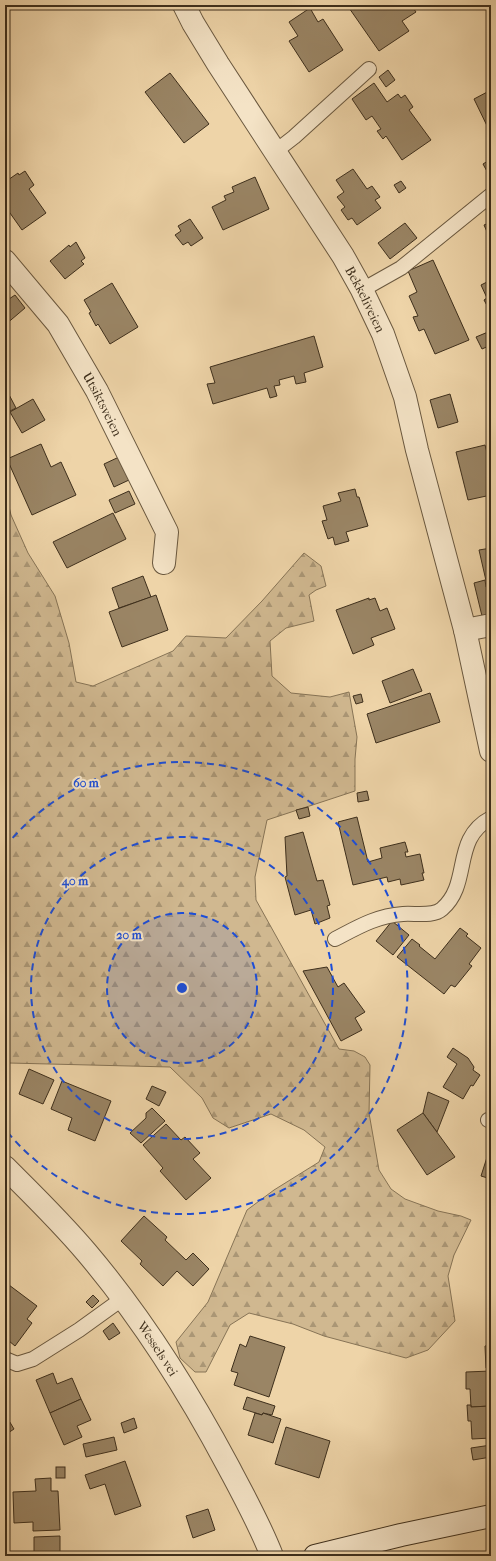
<svg xmlns="http://www.w3.org/2000/svg" width="496" height="1561" font-family="'IM FELL French Canon',serif">
  <defs>
    <pattern id="forest-firs" width="22" height="20" patternUnits="userSpaceOnUse"><rect width="22" height="20" fill="#d0b890"/><path d="M5 1l3.5 6h-7zM16 11l3.5 6h-7z" fill="#aa9675"/></pattern>
  </defs>
  <rect width="100%" height="100%" fill="#eed4a8"/>
  <filter id="stains"><feTurbulence type="fractalNoise" baseFrequency=".005" numOctaves="4"/><feColorMatrix values="0 0 0 0 .2 0 0 0 0 .09 0 0 0 0 .02 0 0 0 .5 -.17"/></filter>
  <radialGradient id="worn" r=".72"><stop offset=".6" stop-color="#630" stop-opacity="0"/><stop offset="1" stop-color="#630" stop-opacity=".3"/></radialGradient>
  <!-- forest -->
  <path fill="url(#forest-firs)" stroke="#877456" d="M5 490 11 515 28 553 55 596 69 643 76 682 93 686 173 651 186 636 226 638 262 601 304 553 321 566 326 586 316 590 309 595 314 621 286 628 270 641 272 676 291 693 330 697 349 692 357 737 355 759V791L267 820 255 877 256 900 339 1049 354 1051 365 1057 370 1065 369 1113 379 1170 391 1189 405 1199 438 1211 461 1216 471 1220 454 1255 448 1276 455 1321 428 1350 406 1358 324 1336 293 1324 249 1313 230 1325 206 1372H195L180 1358 176 1342 208 1302 247 1210 274 1190 319 1162 325 1147 304 1130 271 1114 229 1128 213 1118 202 1098 170 1067 9 1063 5 1060Z"/>
  <!-- building -->
  <g fill="#9a8565" stroke="#3e2f1c">
    <path d="M347 5H411L416 12 402 21 409 31 379 51Z"/>
    <path d="M310 8 318 22 323 19 343 50 309 72 289 41 298 36 289 22Z"/>
    <path d="M388 70 395 80 386 87 379 77Z"/>
    <path d="M170 73 209 124 184 143 145 92Z"/>
    <path d="M374 83 387 102 398 94 401 98 405 95 413 107 409 110 431 140 402 160 386 136 383 139 377 131 381 129 372 116 366 120 352 99Z"/>
    <path d="M491 90V134L474 99Z"/>
    <path d="M491 159V173L489 175 483 164Z"/>
    <path d="M353 169 367 189 372 186 380 197 375 200 381 208 357 225 352 218 348 220 341 210 345 207 337 197 344 192 336 180Z"/>
    <path d="M25 171 34 185 29 189 46 213 22 230 5 206V182L18 173 19 175Z"/>
    <path d="M255 177 269 209 223 230 212 207 226 200 224 196 234 192 232 187Z"/>
    <path d="M401 181 406 188 399 193 394 185Z"/>
    <path d="M190 219 203 238 191 246 188 242 183 245 175 235 181 231 178 226Z"/>
    <path d="M491 222V241L484 225Z"/>
    <path d="M405 223 417 238 390 259 378 243Z"/>
    <path d="M76 242 85 258 81 261 84 264 65 279 50 261 69 245 70 247Z"/>
    <path d="M433 260 469 340 435 354 424 329 419 331 413 317 418 316 409 296 417 292 408 271Z"/>
    <path d="M491 280V310L490 311 484 300 487 298 481 285Z"/>
    <path d="M112 283 138 327 110 344 98 324 96 326 89 313 91 312 84 300Z"/>
    <path d="M5 294 9 299 15 295 25 308 5 325Z"/>
    <path d="M488 332 491 339V345L482 349 476 337Z"/>
    <path d="M314 336 323 367 304 373 306 382 296 384 294 376 279 380 280 385 274 386 277 396 270 398 267 388 213 404 207 384 215 383 210 367Z"/>
    <path d="M5 387 16 408 8 412 10 415 5 418Z"/>
    <path d="M450 394 458 422 438 428 430 400Z"/>
    <path d="M33 399 45 420 22 433 10 412Z"/>
    <path d="M41 444 51 467 61 462 76 495 32 515 7 459Z"/>
    <path d="M485 445 491 468V495L468 500 456 452Z"/>
    <path d="M119 457 129 480 114 487 104 464Z"/>
    <path d="M355 489 357 497H359L368 526 346 532 349 541 335 545 333 537 328 539 322 521 327 520 323 506 341 501 338 493Z"/>
    <path d="M129 491 135 504 115 513 109 500Z"/>
    <path d="M113 513 126 539 67 568 53 542Z"/>
    <path d="M491 548V584L487 585 479 550Z"/>
    <path d="M143 576 151 597 119 608 112 588Z"/>
    <path d="M485 580 486 587 491 586V613L482 616 474 583Z"/>
    <path d="M156 595 168 630 122 647 109 612Z"/>
    <path d="M369 598V600L375 598 380 611 387 608 395 629 371 638 374 645 353 654 336 610Z"/>
    <path d="M413 669 422 691 390 703 382 681Z"/>
    <path d="M430 693 440 722 376 743 367 714Z"/>
    <path d="M361 694 363 702 356 704 353 696Z"/>
    <path d="M367 791 369 800 358 802 357 793Z"/>
    <path d="M308 807 310 816 299 819 296 810Z"/>
    <path d="M357 817 368 862 382 858 380 848 405 842 408 852H405L406 857 420 854 424 873H422L424 880 401 885 400 879 388 882 387 877 353 885 338 822Z"/>
    <path d="M303 832 317 881 323 880 330 905 327 906 330 918 315 924 311 910 295 915 285 877 287 876 285 837Z"/>
    <path d="M392 921 409 935 393 955 376 941Z"/>
    <path d="M460 928 468 934 466 936 481 948 469 964 472 966 455 987 451 985 444 994 397 957 412 939 420 945 419 946 435 959Z"/>
    <path d="M327 967 338 987 344 983 365 1012 355 1018 362 1030 341 1041 303 971Z"/>
    <path d="M453 1048 468 1058 474 1067 473 1070 480 1075 473 1086 471 1085 463 1099 443 1087 457 1064 447 1057Z"/>
    <path d="M29 1069 54 1080 43 1104 19 1094Z"/>
    <path d="M62 1081 111 1101 95 1141 68 1130 72 1118 51 1109Z"/>
    <path d="M152 1086 166 1092 159 1106 146 1099Z"/>
    <path d="M428 1092 449 1101 437 1132 423 1113Z"/>
    <path d="M152 1108 165 1121 141 1143 130 1133 146 1118V1113Z"/>
    <path d="M423 1113 455 1157 427 1175 397 1130Z"/>
    <path d="M166 1124 181 1140 185 1137 200 1153 193 1159 211 1178 186 1200 160 1171 163 1168 143 1145Z"/>
    <path d="M489 1151H491V1179L481 1176Z"/>
    <path d="M144 1216 167 1237 165 1240 186 1260 193 1253 209 1269 193 1286 177 1271 163 1286 140 1264 142 1261 121 1241Z"/>
    <path d="M5 1282 37 1306 27 1319 32 1323 15 1346 9 1341 8 1342 5 1340Z"/>
    <path d="M93 1295 99 1301 92 1308 86 1302Z"/>
    <path d="M489 1306H491V1341H490Z"/>
    <path d="M113 1323 120 1333 109 1340 103 1331Z"/>
    <path d="M250 1336 285 1347 269 1397 234 1385 238 1373 231 1371 240 1344 246 1347Z"/>
    <path d="M491 1345V1368H486L485 1346Z"/>
    <path d="M491 1371V1405L490 1406 471 1407 470 1389H466V1372Z"/>
    <path d="M53 1373 57 1384 72 1378 81 1399 50 1413 36 1380Z"/>
    <path d="M247 1397 275 1406 272 1415 263 1413 262 1415 243 1409Z"/>
    <path d="M81 1399 91 1420 77 1426 82 1437 64 1445 50 1413Z"/>
    <path d="M467 1405H471V1407L490 1406 491 1405V1438L472 1439 471 1421H468Z"/>
    <path d="M255 1413 262 1415 263 1413 281 1419 273 1443 248 1435Z"/>
    <path d="M5 1414 14 1429 5 1435Z"/>
    <path d="M134 1418 137 1428 124 1433 121 1423Z"/>
    <path d="M286 1427 330 1441 319 1478 275 1464Z"/>
    <path d="M114 1437 117 1450 86 1457 83 1444Z"/>
    <path d="M491 1445V1457L473 1460 471 1448Z"/>
    <path d="M125 1461 141 1506 115 1515 105 1484 90 1489 85 1475Z"/>
    <rect x="5" y="1466" width="4" height="10"/>
    <rect x="56" y="1467" width="9" height="11"/>
    <path d="M51 1478V1491H58L60 1530 33 1531V1522L14 1523 13 1492 36 1491 35 1479Z"/>
    <path d="M208 1509 215 1530 193 1538 186 1516Z"/>
    <path d="M60 1536V1556H34V1537Z"/>
  </g>
  <g fill="none" stroke-linecap="round" stroke-linejoin="round">
    <defs>
      <g id="service">
        <path d="M276 151 294 137 369 69"/>
        <path d="M362 290 401 268 491 195"/>
        <path d="M335 939C358 927 376 916 403 914 415 913 433 917 442 909 472 883 451 839 491 818"/>
        <path d="M488 1120 491 1121"/>
        <path d="M5 1359 17 1364 33 1359 79 1330 122 1299"/>
      </g>
      <g id="minor">
        <path id="s1" d="M184 5 193 23 218 64 343 256 362 290 383 334 405 397 417 450 465 630 491 751"/>
        <path id="s2" d="M5 261 58 324 97 391 167 532 164 563"/>
        <path d="M465 630 491 625"/>
        <path id="s3" d="M5 1167C33 1195 61 1222 87 1253 142 1318 188 1391 228 1466 244 1496 260 1525 272 1556"/>
      </g>
      <path id="secondary" d="M315 1556 401 1535 491 1516"/>
    </defs>
    <!-- service casing -->
    <use href="#service" stroke="#6a583f" stroke-width="16"/>
    <!-- minor casing -->
    <use href="#minor" stroke="#6a583f" stroke-width="24"/>
    <!-- secondary casing -->
    <use href="#secondary" stroke="#3e2f1c" stroke-width="24"/>
    <!-- service -->
    <use href="#service" stroke="#f4e3c6" stroke-width="14"/>
    <!-- minor -->
    <use href="#minor" stroke="#f4e3c6" stroke-width="22"/>
    <!-- secondary -->
    <use href="#secondary" stroke="#f4e3c6" stroke-width="22"/>
  </g>
  <!-- distance rings -->
  <circle cx="182" cy="988" r="75" fill="#1d4ed8" fill-opacity=".12"/>
  <g fill="none" stroke="#1d4ed8" stroke-width="2" stroke-dasharray="7 5">
    <circle cx="182" cy="988" r="75"/>
    <circle cx="182" cy="988" r="151"/>
    <path d="M5 847A226 226 0 1 1 5 1129"/>
  </g>
  <g text-anchor="middle" dominant-baseline="central" stroke-width="4" stroke-linejoin="round" paint-order="stroke">
    <!-- street labels -->
    <g font-size="13" fill="#3e2f1c" stroke="#f4e3c6">
      <text stroke="none"><textPath href="#s1" startOffset="346">Bekkeliveien</textPath></text>
      <text stroke="none"><textPath href="#s2" startOffset="174">Utsiktsveien</textPath></text>
      <text stroke="none"><textPath href="#s3" startOffset="238">Wessels vei</textPath></text>
    </g>
  </g>
  <circle cx="182" cy="988" r="6" fill="#1d4ed8" stroke="#f4e3c6" stroke-width="2"/>
  <g font-size="12" text-anchor="middle" font-weight="bold" fill="#1d4ed8" stroke="#f4e3c6" stroke-width="4" stroke-linejoin="round" paint-order="stroke">
    <text x="86" y="787">60 m</text>
    <text x="75" y="885">40 m</text>
    <text x="129" y="939">20 m</text>
  </g>
  <!-- margin -->
  <rect width="496" height="1561" fill="none" stroke="#eed4a8" stroke-width="20"/>
  <rect x="6" y="6" width="484" height="1549" fill="none" stroke="#3e2f1c" stroke-width="2"/>
  <rect x="10" y="10" width="476" height="1541" fill="none" stroke="#3e2f1c"/>
  <rect width="100%" height="100%" filter="url(#stains)"/>
  <rect width="100%" height="100%" fill="url(#worn)"/>
</svg>
